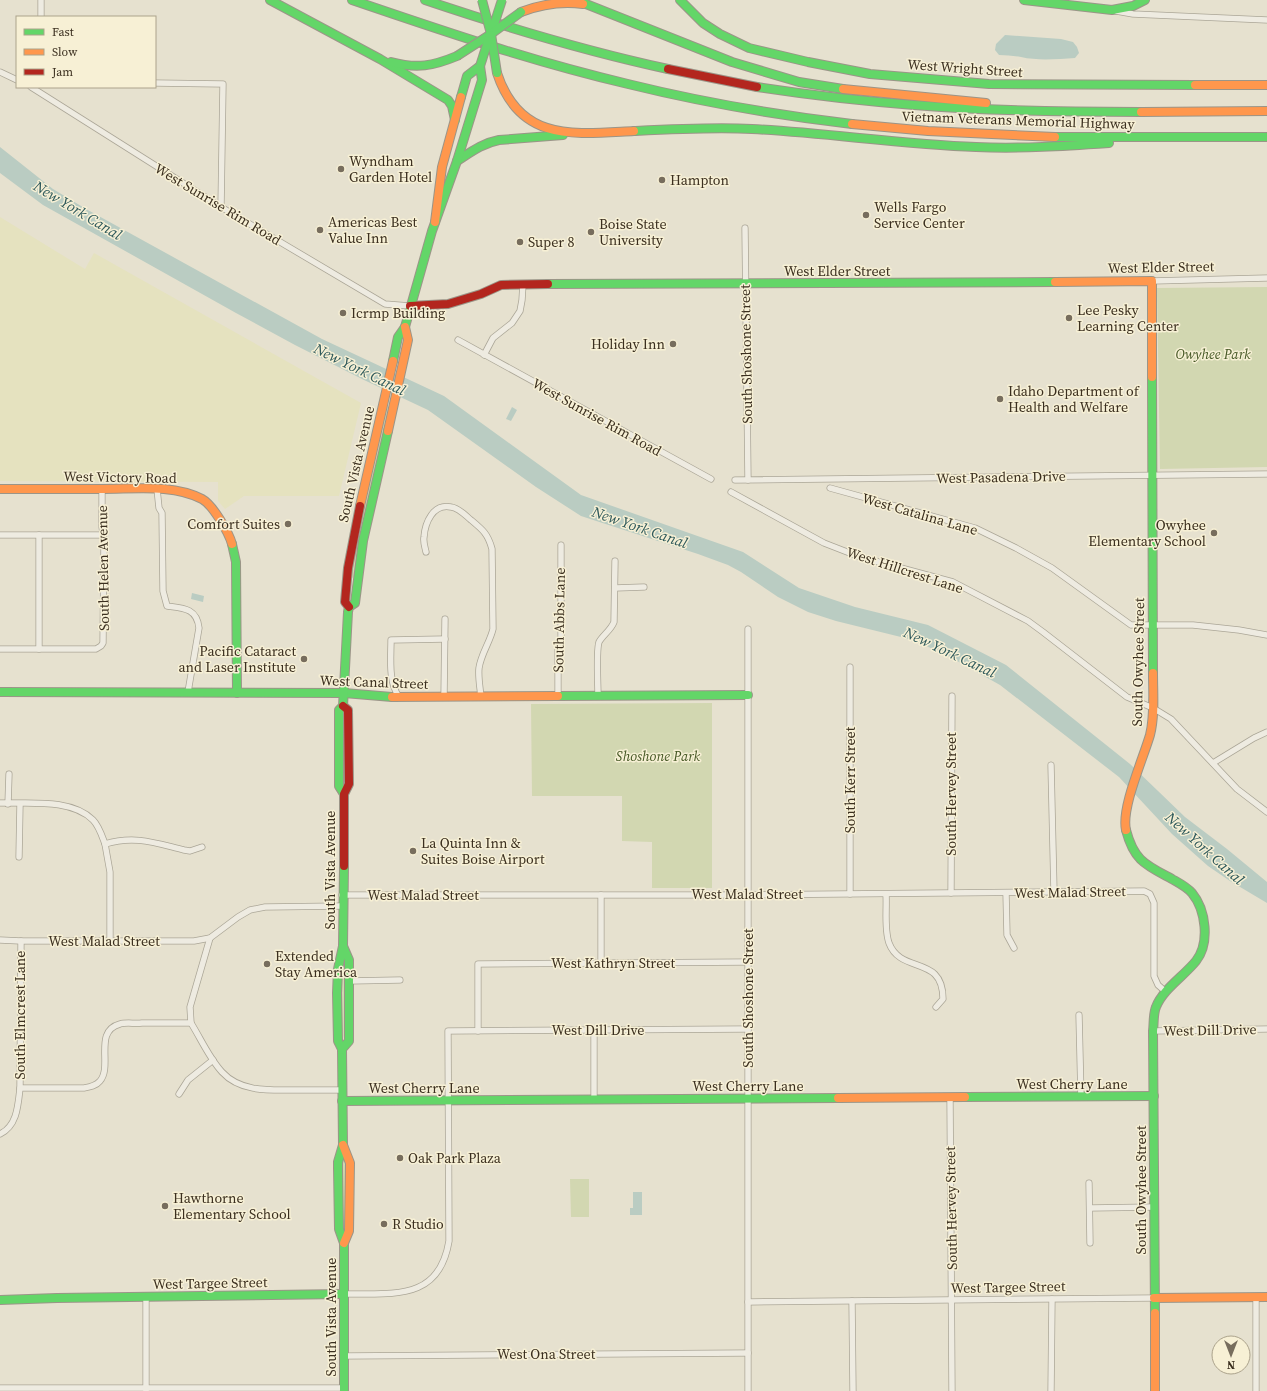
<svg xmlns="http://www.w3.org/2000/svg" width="1267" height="1391" font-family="'Source Serif 4',serif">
  <rect width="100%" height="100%" fill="#e6e1cf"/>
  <!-- farmland -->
  <path fill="#e5e2bf" d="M0 217 85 269 94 253 361 403 339 496H244L225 509 218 501V482L0 481Z"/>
  <!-- green -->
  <g fill="#d2d7b1">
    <path d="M1267 287V467L1160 469 1157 288Z"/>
    <path d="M386 406 389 407 366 507 354 577 352 578 351 575 362 511Z"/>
    <path d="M712 703V888H652V842L622 841V796H532L531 704Z"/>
    <path d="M342 957H343L346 967V1041H344L342 1030Z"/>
    <path d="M342 1152 346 1163 345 1229 342 1219Z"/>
    <path d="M570 1179H589V1217H571Z"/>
  </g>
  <!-- water -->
  <g fill="#baccc2">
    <path d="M1005 35 1061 39 1073 42 1077 47 1079 53 1075 58C1058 59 1038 61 1021 57 1013 56 1007 55 999 55L995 50 996 44Z"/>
    <path d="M0 147 53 189 86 209 322 339 444 396 581 495 743 552 799 588 855 607 928 625 1006 665 1130 764 1185 817 1227 849 1267 882V903L1230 881 1208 866 1172 834 1119 777 1000 685 950 657 922 644 909 639 836 621 808 612 778 597 741 572 728 565 698 554 581 516 536 487 428 410 364 380 295 345 236 313 43 205 0 173Z"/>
    <path d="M512 407 517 410 511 421 506 419Z"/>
    <path d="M192 593 204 596 203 602 191 599Z"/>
    <path d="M633 1192H642V1215H630V1208H633Z"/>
  </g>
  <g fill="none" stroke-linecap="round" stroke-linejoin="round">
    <defs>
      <g id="street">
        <path d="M1116 11 1133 14 1267 20"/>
        <path d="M41 17V0"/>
        <path d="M0 72 17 80"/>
        <path d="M155 83 223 84 221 207"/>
        <path d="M31 87 221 207 385 304 410 306"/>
        <path d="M745 228 748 480"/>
        <path d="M1152 281 1267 278"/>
        <path d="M458 340 711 479"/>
        <path d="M484 355 493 338 512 323 520 311 522 300 523 284"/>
        <path d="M735 480 1267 474"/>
        <path d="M830 488 975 528 1016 548 1052 568 1131 625H1193L1239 630 1267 635"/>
        <path d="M157 489 159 508 162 513 163 591 167 606C183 608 197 608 199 628L188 692"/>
        <path d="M731 492 824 543 860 557 953 582 1028 621 1043 632 1127 697 1153 708 1171 719 1237 789 1267 812"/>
        <path d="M0 535H103"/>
        <path d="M39 535V649"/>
        <path d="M426 552C425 547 423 542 424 537 425 523 433 503 451 507 459 508 465 515 471 520 483 530 488 534 492 549L493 629C490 642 481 654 479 668 478 677 480 687 481 697"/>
        <path d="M615 588 644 587"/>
        <path d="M748 629V1391"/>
        <path d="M0 649H96L101 646 103 643 104 541 102 527V489"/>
        <path d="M558 696V643L561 639V545"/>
        <path d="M598 696C598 684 596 651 599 642 603 635 611 630 614 622L615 561"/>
        <path d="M399 697C388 681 391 659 391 640L445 639"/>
        <path d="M444 697 445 619"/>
        <path d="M1213 763 1254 738 1267 732"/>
        <path d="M1051 765 1054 892"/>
        <path d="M0 803C28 804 71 798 93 820 99 826 102 836 105 844 135 835 155 843 184 850L190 851 202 847"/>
        <path d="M8 804 9 774"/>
        <path d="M105 844 110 872V941"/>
        <path d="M19 857 20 804"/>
        <path d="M951 893 952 696"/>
        <path d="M1006 893 1007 935 1014 948"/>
        <path d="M850 894V667"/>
        <path d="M886 894C887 909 884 929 889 943 901 975 943 954 943 999L936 1007"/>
        <path d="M342 895H748L1144 891 1150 894 1154 903V976L1158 985 1166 992"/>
        <path d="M0 940 21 941H194L210 938 238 917 250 910 265 907 342 906"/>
        <path d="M601 963V895"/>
        <path d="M349 981 400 980"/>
        <path d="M1079 1015 1081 1097"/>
        <path d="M191 1023 190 1007 210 938"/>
        <path d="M594 1030V1099"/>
        <path d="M478 1031V964L748 962"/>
        <path d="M1153 1031 1267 1029"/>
        <path d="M20 1088 21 941"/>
        <path d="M179 1094 188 1080 213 1060"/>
        <path d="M950 1098 952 1391"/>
        <path d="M0 1134C17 1126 18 1106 20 1088H84C90 1087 96 1086 100 1081 113 1066 93 1031 120 1024 126 1022 135 1024 142 1023 158 1023 175 1023 191 1023 201 1039 209 1058 222 1072 241 1093 272 1090 297 1090 312 1090 327 1090 343 1090"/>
        <path d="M1089 1183 1090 1243"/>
        <path d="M1090 1208 1155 1207"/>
        <path d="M344 1294C392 1293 439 1302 449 1241L448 1031 748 1029"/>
        <path d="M146 1297V1391"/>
        <path d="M1256 1297V1391"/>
        <path d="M852 1301 853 1391"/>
        <path d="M748 1302 1154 1298"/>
        <path d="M344 1356 748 1353"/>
        <path d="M0 1388H344"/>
        <path d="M1051 1391 1052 1299"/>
      </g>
      <g id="fast">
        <path d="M270 0 380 59 448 100 452 106 455 120"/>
        <path d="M352 0C443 31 534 62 628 84 701 102 776 115 852 124"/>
        <path d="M425 0C505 27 585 51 668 69"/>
        <path d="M576 0 732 62 799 82 843 89"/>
        <path d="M680 0 703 23 720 34 749 48 808 62 870 74 989 84 1195 85"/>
        <path d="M1024 0 1112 10 1133 6 1145 0"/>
        <path d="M391 62C417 69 433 66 457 56"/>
        <path d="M757 87C809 95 861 101 914 105 989 111 1065 112 1141 112"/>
        <path d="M634 131C674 129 713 127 752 129 827 133 901 144 976 147 1020 149 1065 146 1109 143"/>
        <path d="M1055 137H1267"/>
        <path d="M457 161C471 152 483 143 499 140L563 135"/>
        <path d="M548 284 1055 282"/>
        <path d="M393 361 398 337 405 327 432 231 457 161 482 80 480 66 467 76 461 97"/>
        <path d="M1152 377 1153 673"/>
        <path d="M232 544 236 562 237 693"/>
        <path d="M0 692 344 693 392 697"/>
        <path d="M558 696 748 695"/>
        <path d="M344 794 339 786V710L343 706 348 612 349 607 355 603 363 541 388 431"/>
        <path d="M1126 830C1134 861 1146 865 1172 879 1179 883 1187 887 1192 893 1206 910 1210 943 1196 961 1184 976 1163 989 1156 1007 1153 1014 1154 1024 1153 1031L1155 1313"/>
        <path d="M344 866 343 946 338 969 337 993 338 1041 342 1049 343 1145 338 1162V1168L339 1229 344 1243V1391"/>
        <path d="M342 1049 349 1041V960L343 946"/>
        <path d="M965 1097 1154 1096"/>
        <path d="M342 1101 838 1098"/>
        <path d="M0 1300 57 1298 344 1294"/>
      </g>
      <g id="slow">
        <path d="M521 12C542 4 561 1 583 4"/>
        <path d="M497 73C520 143 575 134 634 131"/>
        <path d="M1195 85H1267"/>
        <path d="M843 89 986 103"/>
        <path d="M1141 112 1267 111"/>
        <path d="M852 124 928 131 1055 137"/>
        <path d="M435 222 442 167 461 97"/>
        <path d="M1055 282 1152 281V377"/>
        <path d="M388 431 408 340 405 327"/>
        <path d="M0 489C34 489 69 489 103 489 136 489 173 484 202 499 213 505 229 533 232 544"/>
        <path d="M360 506 393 361"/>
        <path d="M392 697 558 696"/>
        <path d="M1126 830C1121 808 1143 759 1150 735 1155 715 1153 693 1153 673"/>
        <path d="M838 1098 965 1097"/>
        <path d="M343 1145 350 1163 349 1231 344 1243"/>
        <path d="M1154 1298 1267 1297"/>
        <path d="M1155 1313V1391"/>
      </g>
      <g id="jam">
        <path d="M668 69 757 87"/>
        <path d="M410 306 448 304 481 294 501 285 548 284"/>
        <path d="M349 607 345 602 348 568 360 506"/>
        <path d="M343 706 348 710 349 784 344 794V866"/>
      </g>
    </defs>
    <!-- street casing -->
    <use href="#street" stroke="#aba697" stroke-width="7"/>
    <!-- fast casing -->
    <use href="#fast" stroke="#9b9588" stroke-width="10"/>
    <!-- slow casing -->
    <use href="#slow" stroke="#9b9588" stroke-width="10"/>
    <!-- jam casing -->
    <use href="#jam" stroke="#9b9588" stroke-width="10"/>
    <!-- street -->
    <use href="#street" stroke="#eeebe1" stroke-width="5.5"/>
    <!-- fast -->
    <use href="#fast" stroke="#63d668" stroke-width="8"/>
    <!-- slow -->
    <use href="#slow" stroke="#ff974d" stroke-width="8"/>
    <!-- jam -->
    <use href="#jam" stroke="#b3261e" stroke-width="8"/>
    <defs>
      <g id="fast-bridge">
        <path d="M482 0 491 34 497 73"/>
        <path d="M491 34 502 0"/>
        <path d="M457 56 491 34 521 12"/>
        <path d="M480 66 490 35"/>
      </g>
    </defs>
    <!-- fast-bridge casing -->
    <use href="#fast-bridge" stroke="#9b9588" stroke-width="10" stroke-linecap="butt"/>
    <!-- fast-bridge -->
    <use href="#fast-bridge" stroke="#63d668" stroke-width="8"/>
  </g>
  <!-- markers -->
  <g fill="#776d5d" stroke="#f7f0d5" stroke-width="1.5">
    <circle cx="341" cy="169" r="4"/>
    <circle cx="662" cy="180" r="4"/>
    <circle cx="866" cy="215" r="4"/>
    <circle cx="320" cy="230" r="4"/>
    <circle cx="591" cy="232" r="4"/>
    <circle cx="520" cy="242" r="4"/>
    <circle cx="343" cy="313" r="4"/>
    <circle cx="1069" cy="318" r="4"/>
    <circle cx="673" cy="344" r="4"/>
    <circle cx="1000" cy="399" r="4"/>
    <circle cx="288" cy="524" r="4"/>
    <circle cx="1214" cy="533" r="4"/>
    <circle cx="304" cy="659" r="4"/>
    <circle cx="413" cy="851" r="4"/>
    <circle cx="267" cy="964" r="4"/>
    <circle cx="400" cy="1158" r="4"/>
    <circle cx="165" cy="1206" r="4"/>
    <circle cx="384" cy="1224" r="4"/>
  </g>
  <g text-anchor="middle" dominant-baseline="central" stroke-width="3" stroke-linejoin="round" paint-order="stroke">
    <!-- street labels -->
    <g font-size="14" fill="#3b2f1f" stroke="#f7f0d5">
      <text transform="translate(965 68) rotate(4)">West Wright Street</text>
      <text transform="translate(1018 120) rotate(2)">Vietnam Veterans Memorial Highway</text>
      <text transform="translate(218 204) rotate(31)">West Sunrise Rim Road</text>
      <text transform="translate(1161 267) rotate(-1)">West Elder Street</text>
      <text x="837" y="271">West Elder Street</text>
      <text transform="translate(746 354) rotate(-91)">South Shoshone Street</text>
      <text transform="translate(597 417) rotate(29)">West Sunrise Rim Road</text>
      <text transform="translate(356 464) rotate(-77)">South Vista Avenue</text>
      <text transform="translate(120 477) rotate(1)">West Victory Road</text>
      <text transform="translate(1001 477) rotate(-1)">West Pasadena Drive</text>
      <text transform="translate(920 514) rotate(16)">West Catalina Lane</text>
      <text transform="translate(103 568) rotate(-91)">South Helen Avenue</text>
      <text transform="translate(905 570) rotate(18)">West Hillcrest Lane</text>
      <text transform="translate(559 620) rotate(-89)">South Abbs Lane</text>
      <text transform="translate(1138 662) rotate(-89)">South Owyhee Street</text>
      <text transform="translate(374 682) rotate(2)">West Canal Street</text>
      <text transform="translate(850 780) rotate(-90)">South Kerr Street</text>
      <text transform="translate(951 794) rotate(-90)">South Hervey Street</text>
      <text transform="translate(330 870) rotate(-90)">South Vista Avenue</text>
      <text transform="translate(1070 892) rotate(-1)">West Malad Street</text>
      <text x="747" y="894">West Malad Street</text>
      <text x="423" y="895">West Malad Street</text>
      <text x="104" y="941">West Malad Street</text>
      <text x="613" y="963">West Kathryn Street</text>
      <text transform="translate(748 998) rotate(-90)">South Shoshone Street</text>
      <text transform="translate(20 1015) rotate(-90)">South Elmcrest Lane</text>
      <text x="598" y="1030">West Dill Drive</text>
      <text transform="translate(1210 1030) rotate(-1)">West Dill Drive</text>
      <text x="1072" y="1084">West Cherry Lane</text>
      <text x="748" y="1086">West Cherry Lane</text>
      <text x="424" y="1088">West Cherry Lane</text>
      <text transform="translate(1141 1190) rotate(-90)">South Owyhee Street</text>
      <text transform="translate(951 1208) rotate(-91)">South Hervey Street</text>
      <text transform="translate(210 1283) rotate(-1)">West Targee Street</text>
      <text transform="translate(1008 1287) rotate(-1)">West Targee Street</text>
      <text transform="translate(331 1317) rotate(-90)">South Vista Avenue</text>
      <text x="546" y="1354">West Ona Street</text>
    </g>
    <!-- poi labels -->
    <g font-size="14" fill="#3b2f1f" stroke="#f7f0d5" text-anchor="start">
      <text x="349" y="161">Wyndham<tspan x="349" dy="16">Garden Hotel</tspan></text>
      <text x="670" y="180">Hampton</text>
      <text x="874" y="207">Wells Fargo<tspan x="874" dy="16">Service Center</tspan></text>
      <text x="328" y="222">Americas Best<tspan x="328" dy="16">Value Inn</tspan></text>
      <text x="599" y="224">Boise State<tspan x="599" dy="16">University</tspan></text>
      <text x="528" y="242">Super 8</text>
      <text x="1077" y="310">Lee Pesky<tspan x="1077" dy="16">Learning Center</tspan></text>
      <text x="351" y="313">Icrmp Building</text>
      <text x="665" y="344" text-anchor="end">Holiday Inn</text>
      <text x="1008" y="391">Idaho Department of<tspan x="1008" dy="16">Health and Welfare</tspan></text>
      <text x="280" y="524" text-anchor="end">Comfort Suites</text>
      <text x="1206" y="525" text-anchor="end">Owyhee<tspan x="1206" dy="16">Elementary School</tspan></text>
      <text x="296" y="651" text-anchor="end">Pacific Cataract<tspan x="296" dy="16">and Laser Institute</tspan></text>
      <text x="421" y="843">La Quinta Inn &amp;<tspan x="421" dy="16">Suites Boise Airport</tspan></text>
      <text x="275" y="956">Extended<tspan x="275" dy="16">Stay America</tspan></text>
      <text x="408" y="1158">Oak Park Plaza</text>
      <text x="173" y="1198">Hawthorne<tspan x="173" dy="16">Elementary School</tspan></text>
      <text x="392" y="1224">R Studio</text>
    </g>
    <!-- park labels -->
    <g font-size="14" font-style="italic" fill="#465825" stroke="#f7f0d5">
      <text x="1213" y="354">Owyhee Park</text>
      <text x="658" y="756">Shoshone Park</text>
    </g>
    <!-- water labels -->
    <g font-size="15" font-style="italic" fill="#2e595b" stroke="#f7f0d5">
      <text transform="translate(78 210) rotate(31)">New York Canal</text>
      <text transform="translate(360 369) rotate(26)">New York Canal</text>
      <text transform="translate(640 527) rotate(19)">New York Canal</text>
      <text transform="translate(950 652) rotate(25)">New York Canal</text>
      <text transform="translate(1205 848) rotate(42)">New York Canal</text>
    </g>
  </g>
  <!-- legend -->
  <rect x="16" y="16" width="140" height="72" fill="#f7f0d5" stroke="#aca38c"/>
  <rect x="24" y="29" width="20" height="6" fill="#63d668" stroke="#aca38c"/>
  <text x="52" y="36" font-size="12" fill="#3b2f1f">Fast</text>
  <rect x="24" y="49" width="20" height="6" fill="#ff974d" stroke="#aca38c"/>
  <text x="52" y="56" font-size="12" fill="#3b2f1f">Slow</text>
  <rect x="24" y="69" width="20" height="6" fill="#b3261e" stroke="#aca38c"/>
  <text x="52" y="76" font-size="12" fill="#3b2f1f">Jam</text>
  <!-- north arrow -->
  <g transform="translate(1231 1355) rotate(180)"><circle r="19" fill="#f7f0d5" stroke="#aca38c"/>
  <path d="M0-3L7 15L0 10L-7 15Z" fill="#776d5d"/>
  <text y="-6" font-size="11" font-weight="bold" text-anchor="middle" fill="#3b2f1f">N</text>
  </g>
</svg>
